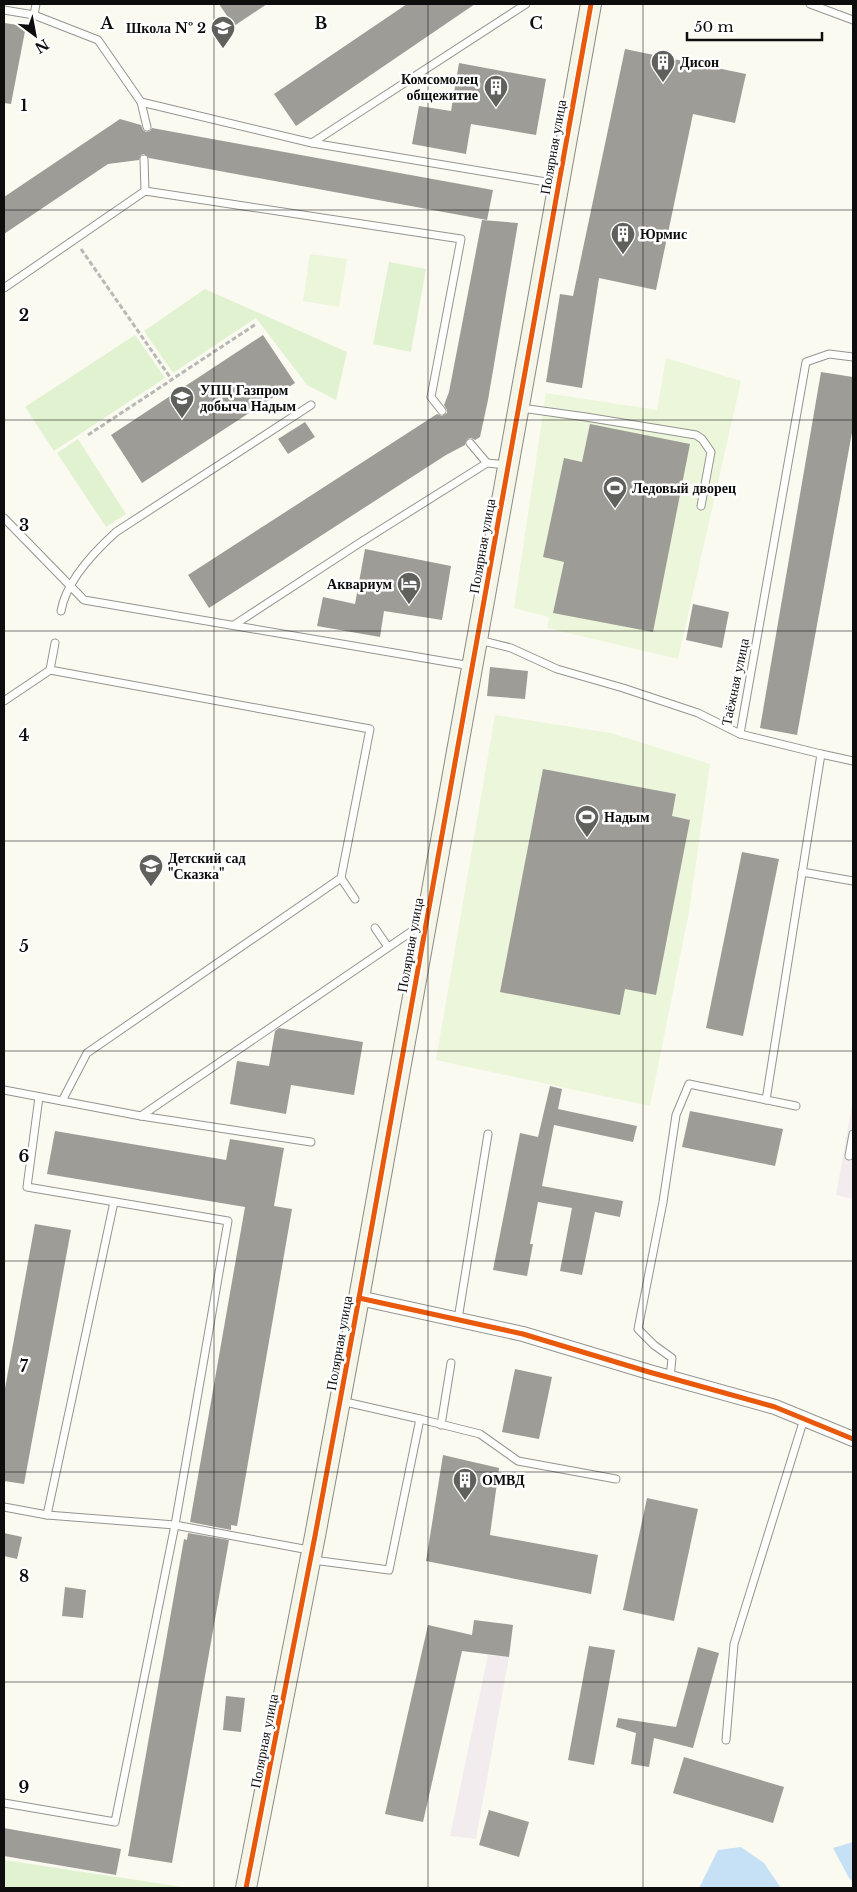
<svg xmlns="http://www.w3.org/2000/svg" width="857" height="1892" font-family="'Libre Baskerville',serif">
  <rect width="100%" height="100%" fill="#fbfaf1"/>
  <!-- industrial -->
  <g fill="#f3ecee">
    <path d="M853 1099V1199L836 1195Z"/>
    <path d="M488 1655 509 1657 476 1839 450 1836Z"/>
  </g>
  <!-- green -->
  <g fill="#e1f2d0">
    <path d="M389 262 426 269 411 352 373 344Z"/>
    <path d="M205 289 347 352 336 400 307 385 256 318 173 373 144 331Z"/>
    <path d="M135 335 165 378 54 451 25 407Z"/>
    <path d="M78 439 126 514 106 527 57 453Z"/>
    <path d="M4 1860 183 1887 182 1888H4Z"/>
  </g>
  <!-- pitch -->
  <g fill="#ecf6da">
    <path d="M310 254 347 259 339 307 303 301Z"/>
    <path d="M666 358 741 381 678 659 547 628 549 617 514 608 546 393 657 410Z"/>
    <path d="M495 715 611 733 710 764 689 912 650 1106 436 1060Z"/>
  </g>
  <!-- water -->
  <g fill="#c6e1f6">
    <path d="M853 1842V1882L849 1878 833 1848Z"/>
    <path d="M741 1847 764 1863 781 1888H699L718 1850Z"/>
  </g>
  <!-- building -->
  <g fill="#9e9c97">
    <path d="M219 4H267L234 26Z"/>
    <path d="M407 4H475L296 126 274 94Z"/>
    <path d="M4 23 26 26 11 104 4 103Z"/>
    <path d="M625 49 746 74 735 123 693 114 656 290 599 278 582 388 546 382 560 294 573 296Z"/>
    <path d="M459 63 546 79 536 135 471 124 466 154 412 144 419 106 451 111Z"/>
    <path d="M120 119 141 125 143 130 146 132 150 131 152 128 493 190 487 220 149 158 144 154 141 155 139 160 108 164 4 234V197Z"/>
    <path d="M482 220 518 223 488 400 480 437 475 440 471 438 467 439 465 445 446 455 209 608 188 575 437 414 442 416 447 413V410L444 405 449 392Z"/>
    <path d="M263 335 295 383 142 483 111 435Z"/>
    <path d="M821 372 853 377V427L797 735 760 728Z"/>
    <path d="M305 422 315 437 288 454 278 439Z"/>
    <path d="M590 424 690 444 653 632 553 613 564 562 543 557 564 458 582 462Z"/>
    <path d="M365 549 451 566 442 620 384 611 380 637 317 626 323 597 355 604Z"/>
    <path d="M693 604 729 612 722 648 686 640Z"/>
    <path d="M490 667 528 671 525 699 487 696Z"/>
    <path d="M543 769 676 794 672 816 690 820 656 995 625 989 620 1015 500 992Z"/>
    <path d="M742 852 779 859 743 1036 706 1028Z"/>
    <path d="M279 1028 363 1042 354 1095 291 1085 286 1114 230 1104 237 1061 269 1066 275 1031Z"/>
    <path d="M550 1086 562 1089 558 1109 637 1126 633 1142 554 1125 542 1186 623 1201 620 1217 595 1212 582 1275 560 1271 572 1208 538 1202 530 1244H533L527 1276 493 1270 520 1133 538 1137Z"/>
    <path d="M690 1111 783 1129 775 1166 682 1147Z"/>
    <path d="M55 1131 226 1160 230 1139 284 1148 274 1206 292 1209 237 1526 231 1525V1530L190 1522 245 1207 47 1174Z"/>
    <path d="M35 1224 71 1230 24 1484 4 1481V1394Z"/>
    <path d="M515 1369 552 1377 539 1439 502 1432Z"/>
    <path d="M443 1455 499 1468 490 1535 598 1555 591 1594 426 1561Z"/>
    <path d="M647 1498 698 1509 674 1621 623 1610Z"/>
    <path d="M4 1533 22 1537 17 1559 4 1556Z"/>
    <path d="M188 1533 229 1540 172 1863 128 1856 184 1539 187 1540Z"/>
    <path d="M65 1587 86 1590 83 1618 62 1616Z"/>
    <path d="M474 1620 513 1625 509 1657 462 1651 423 1822 385 1814 428 1625 472 1635Z"/>
    <path d="M589 1646 615 1650 594 1765 568 1760Z"/>
    <path d="M698 1647 719 1653 693 1748 654 1738 649 1767 631 1764 636 1733 616 1727 618 1718 676 1727Z"/>
    <path d="M226 1696 245 1698 241 1732 223 1730Z"/>
    <path d="M684 1757 784 1787 773 1823 673 1793Z"/>
    <path d="M489 1810 529 1822 519 1857 479 1845Z"/>
    <path d="M4 1828 121 1849 116 1875 4 1856Z"/>
  </g>
  <g fill="none" stroke-linecap="round" stroke-linejoin="round">
    <defs>
      <g id="lane">
        <path d="M810 4 853 20"/>
        <path d="M4 10 34 15 98 40 141 102 312 143 526 4"/>
        <path d="M34 15 36 4"/>
        <path d="M141 102 147 127"/>
        <path d="M312 143 558 184"/>
        <path d="M144 159 145 191"/>
        <path d="M4 288 145 191 461 239 431 397 442 411"/>
        <path d="M521 408 586 417 696 435 702 439 711 452 701 506"/>
        <path d="M487 463 507 465"/>
        <path d="M4 518 84 600 471 666"/>
        <path d="M61 611C66 582 95 551 116 532L311 405"/>
        <path d="M234 625 358 544 487 463 470 443"/>
        <path d="M479 640 511 648 557 669 623 688 698 713 740 734 821 754 766 1100"/>
        <path d="M50 670 55 643"/>
        <path d="M4 701 50 670 370 729 341 878 87 1053 62 1101 4 1090"/>
        <path d="M740 734 806 362 829 354 853 357"/>
        <path d="M821 754 853 761"/>
        <path d="M802 872 853 881"/>
        <path d="M341 878 355 899"/>
        <path d="M375 928 388 947"/>
        <path d="M62 1101 141 1116"/>
        <path d="M311 1142 141 1116 421 925"/>
        <path d="M849 1156 853 1134"/>
        <path d="M458 1319 488 1134"/>
        <path d="M670 1378 672 1358 654 1345 638 1329 663 1202 676 1115 689 1084 796 1106"/>
        <path d="M420 1419 480 1434 518 1461 616 1479"/>
        <path d="M441 1425 451 1363"/>
        <path d="M4 1507 47 1515 175 1525 309 1550"/>
        <path d="M47 1515 114 1202"/>
        <path d="M313 1560 389 1570 420 1419 341 1401"/>
        <path d="M726 1740 734 1644 804 1419"/>
        <path d="M4 1803 115 1822 175 1525 228 1221 27 1187 39 1097"/>
      </g>
      <path id="street" d="M359 1298 523 1334 649 1372 775 1407 853 1439"/>
      <path id="secondary" d="M246 1888 315 1536 359 1298 591 4"/>
    </defs>
    <!-- lane casing -->
    <use href="#lane" stroke="#949490" stroke-width="9"/>
    <!-- street casing -->
    <use href="#street" stroke="#949490" stroke-width="16"/>
    <!-- secondary casing -->
    <use href="#secondary" stroke="#8b8a86" stroke-width="22"/>
    <!-- path -->
    <g stroke="#b8b8b6" stroke-width="3" stroke-dasharray="5 2.5" stroke-linecap="butt">
      <path d="M81 249 172 380"/>
      <path d="M88 435 256 324"/>
    </g>
    <!-- lane -->
    <use href="#lane" stroke="#fefefd" stroke-width="7"/>
    <!-- street -->
    <use href="#street" stroke="#fefefd" stroke-width="14"/>
    <!-- secondary -->
    <use href="#secondary" stroke="#f5f5e8" stroke-width="20"/>
    <defs>
      <g id="cycleway">
        <path d="M359 1298 523 1334 649 1372 775 1407 853 1439"/>
        <path d="M246 1888 315 1536 359 1298 591 4"/>
      </g>
    </defs>
    <!-- cycleway casing -->
    <use href="#cycleway" stroke="#fff" stroke-width="8"/>
    <!-- cycleway -->
    <use href="#cycleway" stroke="#e8590c" stroke-width="5"/>
  </g>
  <!-- grid -->
  <path fill="none" stroke="#0d0d0d" stroke-width="1" stroke-opacity="0.55" d="M214 4V1888M428 4V1888M643 4V1888M4 210H853M4 420H853M4 631H853M4 841H853M4 1051H853M4 1261H853M4 1472H853M4 1682H853"/>
  <!-- icons -->
  <defs>
    <symbol id="school-pin" viewBox="-11 -11 22 30"><path d="M0 17L-7.5 6A9.5 9.5 0 1 1 7.5 6Z" fill="#60605d" stroke="#fff"/><path d="M0-5L7-2L0 1L-7-2ZM-4 1L0 2.5L4 1V4Q0 6-4 4Z" fill="#fff"/></symbol>
    <symbol id="building-pin" viewBox="-11 -11 22 30"><path d="M0 17L-7.5 6A9.5 9.5 0 1 1 7.5 6Z" fill="#60605d" stroke="#fff"/><path d="M-4-6H4V6H1V3H-1V6H-4ZM-2.5-4.3h1.7v1.8h-1.7ZM.8-4.3h1.7v1.8H.8ZM-2.5-1h1.7V.8h-1.7ZM.8-1h1.7V.8H.8Z" fill="#fff"/></symbol>
    <symbol id="university-pin" viewBox="-11 -11 22 30"><path d="M0 17L-7.5 6A9.5 9.5 0 1 1 7.5 6Z" fill="#60605d" stroke="#fff"/><path d="M0-5L7-2L0 1L-7-2ZM-4 1L0 2.5L4 1V4Q0 6-4 4Z" fill="#fff"/></symbol>
    <symbol id="stadium-pin" viewBox="-11 -11 22 30"><path d="M0 17L-7.5 6A9.5 9.5 0 1 1 7.5 6Z" fill="#60605d" stroke="#fff"/><path d="M0-5a6.5 5 0 1 0 0 10a6.5 5 0 1 0 0-10ZM-3.5-1.8h7v3.6h-7Z" fill="#fff"/></symbol>
    <symbol id="hotel-pin" viewBox="-11 -11 22 30"><path d="M0 17L-7.5 6A9.5 9.5 0 1 1 7.5 6Z" fill="#60605d" stroke="#fff"/><path d="M-6-4.5h1.5V1H6V5H4.5V3h-9V5H-6ZM-4 0a1.8 1.8 0 1 1 3.6 0ZM.5 0V-2.5h3Q6-2.5 6 0Z" fill="#fff"/></symbol>
  </defs>
  <g fill-rule="evenodd">
    <use href="#school-pin" x="209" y="14" width="28" height="38"/>
    <use href="#building-pin" x="649" y="48" width="28" height="38"/>
    <use href="#building-pin" x="482" y="73" width="28" height="38"/>
    <use href="#building-pin" x="609" y="220" width="28" height="38"/>
    <use href="#university-pin" x="168" y="384" width="28" height="38"/>
    <use href="#stadium-pin" x="601" y="474" width="28" height="38"/>
    <use href="#hotel-pin" x="395" y="570" width="28" height="38"/>
    <use href="#stadium-pin" x="573" y="803" width="28" height="38"/>
    <use href="#school-pin" x="137" y="852" width="28" height="38"/>
    <use href="#building-pin" x="451" y="1466" width="28" height="38"/>
  </g>
  <g text-anchor="middle" dominant-baseline="central" stroke-width="5" stroke-linejoin="round" paint-order="stroke">
    <!-- poi labels -->
    <g font-size="14" font-weight="bold" fill="#0d0d0d" stroke="#fff" text-anchor="start">
      <text x="206" y="28" text-anchor="end">Школа № 2</text>
      <text x="680" y="62">Дисон</text>
      <text x="478" y="79" text-anchor="end">Комсомолец<tspan x="478" dy="16">общежитие</tspan></text>
      <text x="640" y="234">Юрмис</text>
      <text x="200" y="390">УПЦ Газпром<tspan x="200" dy="16">добыча Надым</tspan></text>
      <text x="632" y="488">Ледовый дворец</text>
      <text x="392" y="584" text-anchor="end">Аквариум</text>
      <text x="604" y="817">Надым</text>
      <text x="168" y="858">Детский сад<tspan x="168" dy="16">"Сказка"</tspan></text>
      <text x="482" y="1480">ОМВД</text>
    </g>
    <!-- street labels -->
    <g font-size="14" fill="#0d0d0d" stroke="#fff">
      <text transform="translate(553 147) rotate(-80)">Полярная улица</text>
      <text transform="translate(482 546) rotate(-80)">Полярная улица</text>
      <text transform="translate(735 682) rotate(-78)">Таёжная улица</text>
      <text transform="translate(410 945) rotate(-80)">Полярная улица</text>
      <text transform="translate(339 1343) rotate(-80)">Полярная улица</text>
      <text transform="translate(264 1741) rotate(-79)">Полярная улица</text>
    </g>
  </g>
  <g font-size="16" text-anchor="middle" font-weight="bold" fill="#0d0d0d" stroke="#fff" stroke-width="5" stroke-linejoin="round" paint-order="stroke">
    <text x="107" y="29">A</text>
    <text x="321" y="29">B</text>
    <text x="536" y="29">C</text>
    <text x="24" y="111">1</text>
    <text x="24" y="321">2</text>
    <text x="24" y="531">3</text>
    <text x="24" y="741">4</text>
    <text x="24" y="952">5</text>
    <text x="24" y="1162">6</text>
    <text x="24" y="1372">7</text>
    <text x="24" y="1582">8</text>
    <text x="24" y="1793">9</text>
  </g>
  <!-- border -->
  <rect width="857" height="1892" fill="none" stroke="#0d0d0d" stroke-width="10"/>
  <!-- north arrow -->
  <g transform="translate(35 35) rotate(148)" stroke="#ffffff" stroke-width="4" paint-order="stroke">
  <path d="M0-4L9 19L0 12L-9 19Z" fill="#0d0d0d"/>
  <text y="-8" font-size="14" font-weight="bold" text-anchor="middle" fill="#0d0d0d">N</text>
  </g>
  <!-- scale -->
  <path d="M687 32v8h135v-8" fill="none" stroke="#0d0d0d" stroke-width="2.5"/>
  <text x="694" y="32" font-size="15" fill="#0d0d0d" stroke="#ffffff" stroke-width="4" paint-order="stroke">50 m</text>
</svg>
